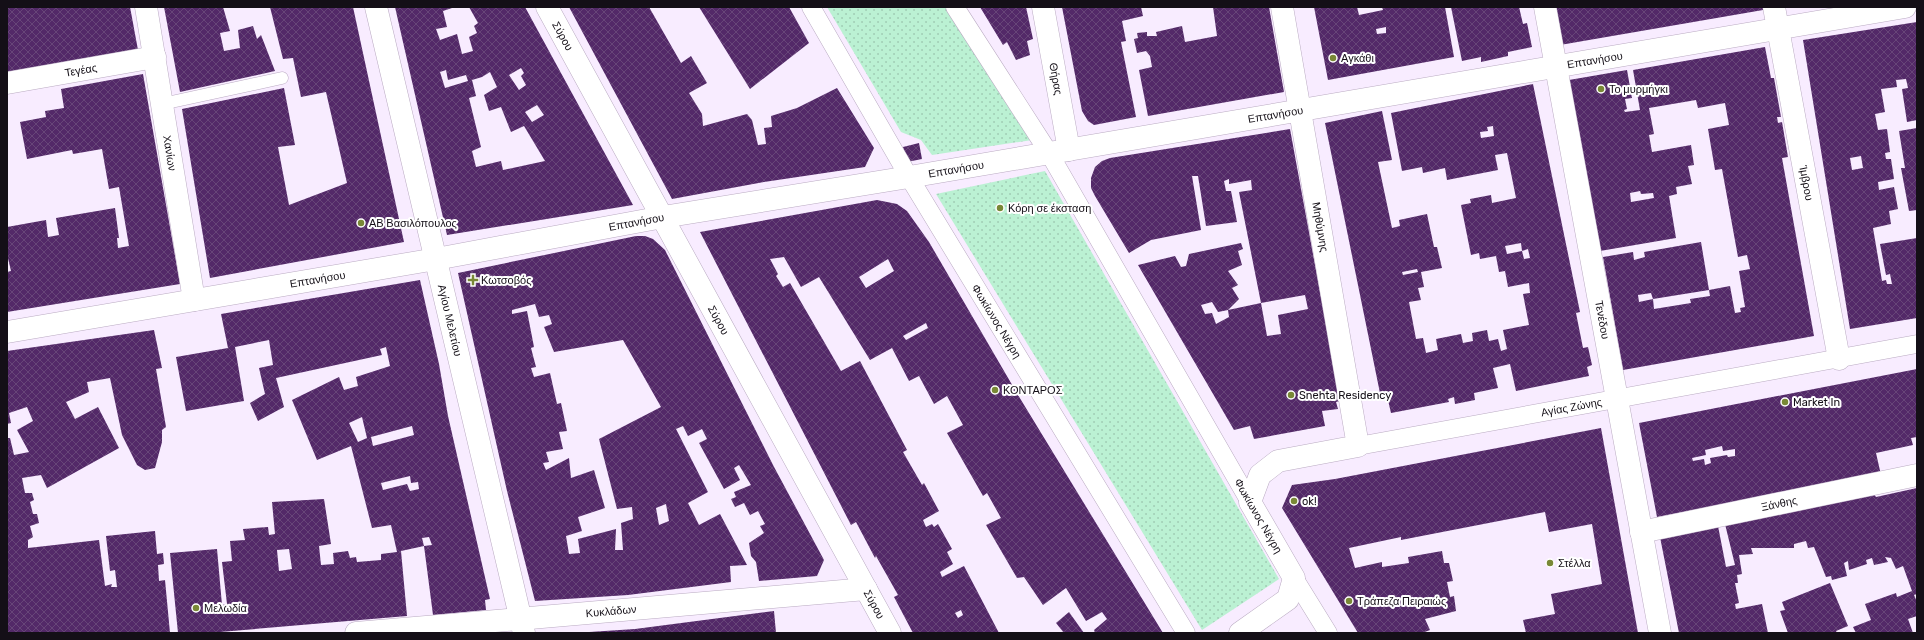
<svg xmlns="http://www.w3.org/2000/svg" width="1924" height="640" font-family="Rubik,sans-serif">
  <defs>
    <pattern id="grass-dots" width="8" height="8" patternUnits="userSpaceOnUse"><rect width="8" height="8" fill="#bbf1d3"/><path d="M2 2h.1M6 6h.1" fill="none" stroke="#a0cdb4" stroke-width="1.8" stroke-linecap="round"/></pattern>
    <pattern id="building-cross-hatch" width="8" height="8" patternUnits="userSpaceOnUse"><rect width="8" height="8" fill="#532968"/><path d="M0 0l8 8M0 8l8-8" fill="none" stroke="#674578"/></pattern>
  </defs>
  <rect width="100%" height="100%" fill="#f8ecff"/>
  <!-- grass -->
  <g fill="url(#grass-dots)">
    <path d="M827 7H949L1032 140 932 155 921 140 901 132Z"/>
    <path d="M1045 171 1279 579 1202 630 936 194Z"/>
  </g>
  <!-- building -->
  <g fill="url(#building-cross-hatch)" fill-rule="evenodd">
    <path d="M7 7H130L138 50 7 75Z"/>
    <path d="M164 7H223L230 31 220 33 224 51 240 48 238 30 253 26 257 39 261 35 275 71 180 92Z"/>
    <path d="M270 7H353L404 242 210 278 182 109 284 88 295 145 278 147 289 205 347 183 326 92 301 97 293 58 283 59Z"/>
    <path d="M395 7H455L443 11 447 27 436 29 440 40 457 34 462 54 473 51 469 37 477 33 474 26 478 23 469 7H525L633 205 447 235ZM521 68 524 73 521 76 526 85 519 90 509 75ZM446 70 448 80 466 75 468 81 445 88 440 72ZM490 72 497 87 484 95 489 111 501 107 511 132 524 126 545 161 503 170 501 161 476 167 472 151 481 147 469 98 476 96 472 80 482 77ZM537 105 544 115 532 122 525 112Z"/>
    <path d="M569 7H649L681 63 691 56 707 83 689 93 702 114 703 126 747 114 752 120 758 145 766 144 764 128 772 127 771 116 797 108 837 88 874 148 865 167 764 182 672 199Z"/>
    <path d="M699 7H789L809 43 750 89Z"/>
    <path d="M980 7H1026L1033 39 1027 41 1030 55 1016 60 1007 42 1003 45Z"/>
    <path d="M1062 7H1141L1143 16 1122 21 1126 41 1121 42 1136 117 1094 125 1088 121 1082 111Z"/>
    <path d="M1213 7H1269L1284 92 1148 116 1139 70 1152 67 1150 56 1146 51 1137 53 1134 39 1138 38 1137 33 1147 32V36H1157L1156 32 1182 26 1185 42 1217 36Z"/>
    <path d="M1314 7H1357L1359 15 1383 10 1382 7H1445L1454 57 1328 80ZM1386 27V33L1377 34 1376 29Z"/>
    <path d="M1451 7H1519L1523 24 1527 23 1532 47 1508 52V56L1481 62V57L1462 61Z"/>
    <path d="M1554 7H1763V10L1560 45Z"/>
    <path d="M1917 22V120L1907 122 1902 89 1908 88 1906 79 1896 80 1897 87 1881 89 1885 112 1875 114 1878 130 1887 129 1890 152 1885 153 1886 159H1891L1894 179 1878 182 1879 190 1894 187 1898 209 1889 211 1891 224 1873 228 1882 281 1886 280 1887 284H1892L1890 274 1886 275 1880 244 1917 238V318L1850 329 1803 40ZM1861 156 1863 168 1852 170 1850 158Z"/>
    <path d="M1765 47 1771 78H1774L1781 117H1777L1778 123 1782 122 1788 157 1782 158 1814 336 1623 370 1603 257 1633 252 1634 260 1645 257 1644 252 1701 242 1709 290 1653 299 1651 293 1638 295 1639 302 1653 299 1654 309 1691 303 1690 299 1710 296 1709 290 1730 286 1735 313 1741 312 1740 308 1745 307 1739 271 1750 269 1747 255 1738 257 1722 169 1715 170 1708 129 1729 125 1725 103 1698 108 1696 100 1649 108 1654 134 1649 135 1652 152 1691 145 1694 165 1688 166 1692 184 1676 187 1677 194 1669 196 1676 238 1600 251 1569 80 1627 70 1632 98 1625 99 1627 109 1624 110 1625 112 1640 110 1633 70ZM1640 191 1641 194 1653 193 1654 198 1631 202 1630 193Z"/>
    <path d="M143 74 180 284 7 312V272L11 271 7 254V227L46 220 48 237 59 235 56 218 115 208 119 238H117L118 248 129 246 119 187 109 189 102 149 73 154 72 150 27 159 20 122 46 117 45 111 64 108 61 89Z"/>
    <path d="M1533 84 1580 312 1576 313 1583 348 1588 347 1592 365 1587 367 1589 376 1516 391 1510 364 1493 368 1498 388 1474 393 1475 400 1455 404 1454 397 1448 399 1449 402 1391 413 1387 396 1381 398 1325 123 1382 111 1392 160 1378 162 1392 228 1400 226 1399 220 1427 214 1434 247H1437L1442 268 1421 272 1424 287 1418 288 1421 300 1409 302 1416 339 1423 338 1426 353 1438 350 1436 339 1461 334 1463 343 1473 341 1472 333 1487 330 1489 341 1498 339 1501 351 1507 349 1503 330 1529 325 1523 294 1530 293 1529 283 1508 287 1505 271 1499 272 1496 256 1480 259 1479 253 1471 255 1461 205 1471 203 1470 199 1491 195 1492 203 1516 198 1507 153 1495 155 1498 170 1447 180 1445 168 1423 173 1422 167 1402 171 1391 113ZM1493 126 1494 136 1481 138 1480 132 1488 131 1487 127ZM1521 243 1522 251 1507 254 1505 246ZM1528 249 1530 258 1524 259 1522 251ZM1417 269 1418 272 1403 275 1402 272Z"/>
    <path d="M1917 128V210L1909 211 1901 168H1905L1899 131Z"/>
    <path d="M1290 129 1320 292 1343 400 1336 402 1338 409 1322 411 1325 426 1254 439 1250 426 1234 430 1138 265 1175 256 1181 267 1186 266 1189 254 1241 243 1243 249 1238 251 1242 265 1228 271 1238 285 1232 288 1239 299 1228 310 1261 303 1239 192 1252 190 1251 180 1229 184V179L1224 181 1226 191H1231L1237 222 1206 226 1198 176H1192L1201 230 1151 240 1129 253 1095 196 1091 188V178L1095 167 1102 161 1110 158ZM1305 295 1308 309 1278 315 1281 334 1267 336 1261 303ZM1212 302 1218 312 1228 310 1229 317 1216 324 1212 313 1205 314 1201 305Z"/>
    <path d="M919 143 922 159 907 162 903 147Z"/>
    <path d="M877 200 897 204 907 211 929 242 1018 395 1163 633H1095L1094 630 1107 619 1102 612 1086 621 1066 588 1043 605 1024 577 1017 578 986 525 1001 518 987 493 983 496 947 433 963 425 947 396 934 404 919 376 909 381 892 348 870 360 819 277 801 287 784 257 770 259 778 274 776 276 783 287 790 283 841 371 860 361 907 450 903 452 922 485 924 483 939 511 923 520 926 527 932 524 934 527 938 524 952 549 947 552 953 564 940 572 942 577 964 566 999 633H913L894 597 898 595 876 556 875 558 856 522 851 525 700 232ZM888 259 894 271 866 288 859 277ZM926 323 928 328 906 340 903 336ZM961 610 963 615 958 618 955 613Z"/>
    <path d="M636 236H645L653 239 665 250 773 465 824 560 817 576 759 581 756 562 751 556 749 543 764 533 760 526 765 524 758 511 750 515 744 503 735 507 731 499 736 497 734 492 751 485 739 465 734 468 740 480 724 489 699 443 707 439 702 429 688 436 683 426 676 429 708 492 688 503 699 525 720 514 747 565 730 566 731 582 628 595 535 601 507 491 458 273ZM535 304 539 317 549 315 552 324 544 327 554 352 623 340 661 407 599 439 617 509 632 507 633 519 621 523 623 550H615L616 529 578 539 580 553 569 554 566 536 582 531 578 517 605 508 594 470 571 478 569 458 546 470 543 463 549 462 546 452 563 449 559 432 567 431 561 403 557 404 550 373 534 377 531 368 536 367 531 348 534 347 527 311 512 314V310ZM666 504 669 521 659 525 656 508Z"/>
    <path d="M420 280 439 364 448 416 490 599 485 600 486 610 433 615 424 546 401 551 407 616 208 633H178L170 553 217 549 222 605 227 604 222 562 232 561 230 541 245 540 243 529 268 527 269 535 275 534 272 502 324 499 331 544 319 546 321 565 334 564 333 553 348 551 350 558 356 557 357 562 381 560V554L397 552 391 525 372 528 351 446 317 460 292 400 339 377 344 390 358 386 356 377 390 366 386 347 380 349 382 355 276 378 284 407 258 421 250 403 265 394 259 368 273 365 269 340 235 347 244 401 186 411 176 357 228 348 221 314ZM362 417 367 438 358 442 349 423ZM412 426 414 435 373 446 371 437ZM410 476 411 483 418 482 419 489 410 491 407 484 383 490 381 483ZM429 537 432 545 424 546 422 538ZM289 549 292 569 279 571 277 550Z"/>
    <path d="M154 330 162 368 156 369 166 427 162 430V442L155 468 145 470 137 465 122 435 110 378 87 382 89 392 66 402 75 419 98 407 119 448 47 488 41 475 22 478 25 493H32L34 500 30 502 33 514H37L39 523 30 526 33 537 28 540V548L99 540 105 586 112 584 111 587H117L115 570 110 571 106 536 155 531 157 554 163 553 164 564 158 565 159 581 165 580 170 633H7V438H10L14 455 29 452 17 430 33 421 27 407 9 413 11 423 7 424V351Z"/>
    <path d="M1917 369V437L1911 438 1913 445 1876 453 1881 475 1657 517 1639 423ZM1722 446 1723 451 1735 449V456L1728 457 1727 455 1710 458 1711 463 1705 465 1704 459 1693 461 1692 458 1706 455 1705 450Z"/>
    <path d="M1601 428 1638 633H1526L1523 620 1555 614 1551 594 1602 584 1592 524 1549 532 1545 512 1401 540V537L1349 548 1355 568 1382 562V567L1409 563 1408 557 1442 551 1444 563H1449L1453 581 1447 582 1450 597 1454 596 1456 611 1425 619 1430 630 1422 633H1358L1282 508 1292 485 1335 479Z"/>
    <path d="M1917 488V594L1914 595 1917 602V616L1908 619 1913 633H1856L1853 627 1871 620 1865 604 1896 593 1897 597 1912 591 1903 566 1896 569 1891 558 1885 557 1888 562 1874 565 1872 558 1866 560 1867 564 1849 570 1848 561 1844 563 1847 576 1832 580 1831 576 1826 577 1814 547 1808 548 1806 541 1794 544V548H1751L1753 554 1739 555 1742 574 1737 575 1738 583H1735L1739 603 1735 604 1736 609 1762 604 1768 633H1679L1660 537 1718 526 1726 567 1735 565 1725 524 1873 493 1876 497Z"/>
    <path d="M1830 583 1848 626 1836 631 1837 633H1788L1780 611 1785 610 1782 602Z"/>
    <path d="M774 611 776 633H574L635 629Z"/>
    <path d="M1069 612 1084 633H1064L1056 623Z"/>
  </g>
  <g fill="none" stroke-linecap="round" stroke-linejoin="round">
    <defs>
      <path id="service" d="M162 104 282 78"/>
      <g id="pedestrian">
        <path id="s1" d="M811 7 909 177 1186 633"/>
        <path d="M955 7 1049 153 1250 502"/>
        <path id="s2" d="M1358 446 1917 344"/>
        <path d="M1294 578 1328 633"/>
      </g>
      <g id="minor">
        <path id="s3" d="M146 7 194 300"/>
        <path id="s4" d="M547 7 890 633"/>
        <path id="s5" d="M1043 7 1069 150"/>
        <path id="s6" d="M1545 7 1660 633"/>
        <path id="s7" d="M1774 7 1839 359"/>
        <path id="s8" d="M7 83 155 57"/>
        <path id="s9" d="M7 332 436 259 663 217 909 177 1905 7"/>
        <path id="s10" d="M1641 532 1917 475"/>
        <path id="s11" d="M356 633 866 589"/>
        <path d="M1240 633 1288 599 1294 578 1250 502 1260 475 1278 461 1358 446 1282 7"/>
      </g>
      <g id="tertiary">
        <path id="s12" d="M376 7 524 633"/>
      </g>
    </defs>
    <!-- service casing -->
    <use href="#service" stroke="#baabc2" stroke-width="13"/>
    <!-- pedestrian casing -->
    <use href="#pedestrian" stroke="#baabc2" stroke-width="19"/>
    <!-- minor casing -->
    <use href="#minor" stroke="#baabc2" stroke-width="23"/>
    <!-- tertiary casing -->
    <use href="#tertiary" stroke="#baabc2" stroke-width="23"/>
    <!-- service -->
    <use href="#service" stroke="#fff" stroke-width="12"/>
    <!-- pedestrian -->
    <use href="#pedestrian" stroke="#fff" stroke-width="18"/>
    <!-- minor -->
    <use href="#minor" stroke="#fff" stroke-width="22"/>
    <!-- tertiary -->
    <use href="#tertiary" stroke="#fff" stroke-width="22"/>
  </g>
  <!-- markers -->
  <g fill="#798836" stroke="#fff" stroke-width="1.5">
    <circle cx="1333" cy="58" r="4"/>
    <circle cx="1601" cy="89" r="4"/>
    <circle cx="1000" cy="208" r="4"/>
    <circle cx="361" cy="223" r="4"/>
    <path d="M471 274h4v4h4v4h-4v4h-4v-4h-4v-4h4z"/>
    <circle cx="995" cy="390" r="4"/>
    <circle cx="1291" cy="395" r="4"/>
    <circle cx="1785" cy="402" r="4"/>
    <circle cx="1294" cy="501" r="4"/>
    <circle cx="1550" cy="563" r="4"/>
    <circle cx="1349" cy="601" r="4"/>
    <circle cx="196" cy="608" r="4"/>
  </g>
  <g text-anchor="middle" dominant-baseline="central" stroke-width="4" stroke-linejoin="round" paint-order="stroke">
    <!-- street labels -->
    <g font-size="11" fill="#140f17" stroke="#fff">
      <text stroke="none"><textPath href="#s4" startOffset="33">Σύρου</textPath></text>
      <text stroke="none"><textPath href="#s9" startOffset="1611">Επτανήσου</textPath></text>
      <text stroke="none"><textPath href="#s8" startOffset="75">Τεγέας</textPath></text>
      <text stroke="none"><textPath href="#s5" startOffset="73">Θήρας</textPath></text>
      <text stroke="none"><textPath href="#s9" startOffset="1287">Επτανήσου</textPath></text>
      <text stroke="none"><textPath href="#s3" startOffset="148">Χανίων</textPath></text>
      <text stroke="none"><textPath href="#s9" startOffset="963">Επτανήσου</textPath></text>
      <text stroke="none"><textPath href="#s7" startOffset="179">Ίμβρου</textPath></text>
      <text stroke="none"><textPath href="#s9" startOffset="639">Επτανήσου</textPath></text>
      <text transform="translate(1320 227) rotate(80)">Μηθύμνης</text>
      <text stroke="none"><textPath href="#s9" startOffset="315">Επτανήσου</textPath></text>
      <text stroke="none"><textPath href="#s12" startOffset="322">Αγίου Μελετίου</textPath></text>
      <text stroke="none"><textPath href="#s4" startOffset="357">Σύρου</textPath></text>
      <text stroke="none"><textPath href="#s6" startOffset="318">Τενέδου</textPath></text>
      <text stroke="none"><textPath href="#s1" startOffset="365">Φωκίωνος Νέγρη</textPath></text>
      <text stroke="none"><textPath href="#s2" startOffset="217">Αγίας Ζώνης</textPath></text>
      <text stroke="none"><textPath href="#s10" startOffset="141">Ξάνθης</textPath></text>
      <text transform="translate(1258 516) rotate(60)">Φωκίωνος Νέγρη</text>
      <text stroke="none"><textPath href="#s4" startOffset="681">Σύρου</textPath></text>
      <text stroke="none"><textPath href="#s11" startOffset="256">Κυκλάδων</textPath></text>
    </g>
    <!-- poi labels -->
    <g font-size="11" fill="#140f17" stroke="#fff" text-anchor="start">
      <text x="1341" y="58">Αγκάθι</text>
      <text x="1609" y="89">Το μυρμήγκι</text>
      <text x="1008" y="208">Κόρη σε έκσταση</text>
      <text x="369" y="223">ΑΒ Βασιλόπουλος</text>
      <text x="481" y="280">Κωτσοβός</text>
      <text x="1003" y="390">ΚΟΝΤΑΡΟΣ</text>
      <text x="1299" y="395">Snehta Residency</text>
      <text x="1793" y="402">Market In</text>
      <text x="1302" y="501">ok!</text>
      <text x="1558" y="563">Στέλλα</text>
      <text x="1357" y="601">Τράπεζα Πειραιώς</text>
      <text x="204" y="608">Μελωδία</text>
    </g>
  </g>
  <!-- border -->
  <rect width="1924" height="640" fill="none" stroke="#140f17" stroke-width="16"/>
</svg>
